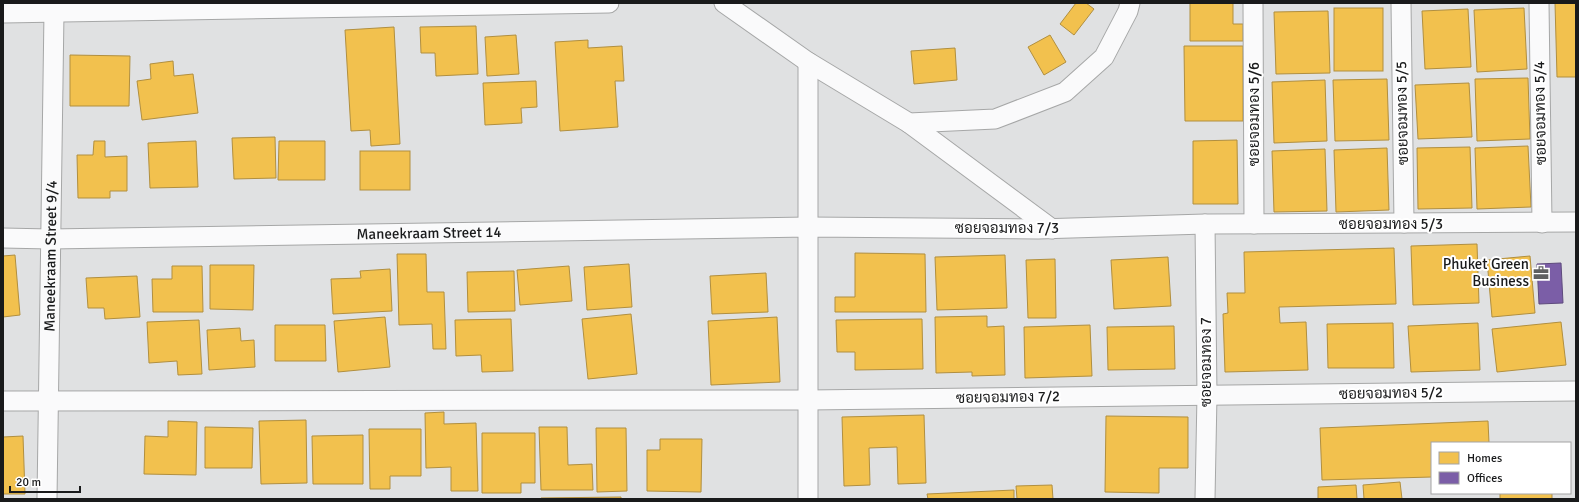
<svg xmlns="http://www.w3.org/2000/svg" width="1579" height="502" font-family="Signika,Sarabun,sans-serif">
  <rect width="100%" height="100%" fill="#e0e1e2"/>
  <!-- homes -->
  <g fill="#f2c14e" stroke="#b18f3f">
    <path d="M1076 3H1086L1094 9 1074 35 1060 24Z"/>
    <path d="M1190 3H1233V24H1243V41H1190Z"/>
    <path d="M1555 3H1576V77H1557Z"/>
    <rect x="1334" y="8" width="49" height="63"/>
    <path d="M1524 8 1527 69 1477 72 1474 10Z"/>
    <path d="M1468 9 1471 67 1425 69 1422 11Z"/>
    <path d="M1328 11 1330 73 1276 74 1274 12Z"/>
    <path d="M476 26 478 74 436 76 435 53H421L420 27Z"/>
    <path d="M394 27 400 144 371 146 370 130 351 131 345 30Z"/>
    <path d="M516 35 519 74 487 76 485 37Z"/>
    <path d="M1050 35 1066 62 1044 75 1028 47Z"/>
    <path d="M588 40V48L622 46 624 81H615L618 127 560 131 555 42Z"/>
    <path d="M1184 46H1243V121H1185Z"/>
    <path d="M955 48 957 80 914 84 911 51Z"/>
    <path d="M70 55 130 56 129 106H70Z"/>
    <path d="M173 61 174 76 193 74 198 113 142 120 137 81 151 79 150 64Z"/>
    <path d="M1528 78 1530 139 1477 141 1475 79Z"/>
    <path d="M1387 79 1389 140 1335 141 1333 80Z"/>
    <path d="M1325 80 1327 141 1274 143 1272 82Z"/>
    <path d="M536 81 537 107 521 108 522 123 485 125 483 83Z"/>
    <path d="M1469 83 1472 137 1418 139 1415 85Z"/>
    <path d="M275 137 276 178 234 179 232 138Z"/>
    <path d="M1237 140 1238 204H1193V141Z"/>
    <path d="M94 141H105V157L127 156V191H110V198H78L77 155H93Z"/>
    <path d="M196 141 198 187 150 188 148 143Z"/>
    <path d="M279 141H325V180H278Z"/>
    <path d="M1528 146 1531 207 1477 209 1475 148Z"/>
    <path d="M1470 147 1472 208 1418 209 1417 148Z"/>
    <path d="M1387 148 1389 210 1336 212 1334 150Z"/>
    <path d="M1325 149 1327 211 1274 212 1272 151Z"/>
    <rect x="360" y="151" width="50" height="39"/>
    <path d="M1477 244 1479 303 1413 305 1411 246Z"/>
    <path d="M1394 248 1396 304 1279 307 1280 323 1306 322 1308 370 1225 372 1223 314 1228 313 1227 293H1245L1244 252Z"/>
    <path d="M855 253 925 254 926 312H835V297H855Z"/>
    <path d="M397 254H426L427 292H444L446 349H433L432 324 399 325Z"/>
    <path d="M15 255 20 315 3 317V256Z"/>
    <path d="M1005 255 1007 308 937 310 935 257Z"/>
    <path d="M1530 256 1535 313 1492 317 1487 260Z"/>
    <path d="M1168 257 1171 306 1114 309 1111 260Z"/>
    <path d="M1055 259 1056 318H1028L1026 260Z"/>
    <path d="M629 264 632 307 587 310 584 267Z"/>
    <path d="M210 265H254L253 310 210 309Z"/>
    <path d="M172 266H202L203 312H153L152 279H172Z"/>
    <path d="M569 266 572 301 520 305 517 270Z"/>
    <path d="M390 269 392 311 333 314 331 279 361 278 360 271Z"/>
    <path d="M514 271 515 311 468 312 467 272Z"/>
    <path d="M766 273 768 312 712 314 710 276Z"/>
    <path d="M137 276 140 317 105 319 104 308H88L86 278Z"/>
    <path d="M631 314 637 374 588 379 582 319Z"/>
    <path d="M987 316V327L1004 326 1005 375 972 376V372L936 373 935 317Z"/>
    <path d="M385 317 390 367 338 372 334 321Z"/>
    <path d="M777 317 780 382 711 385 708 321Z"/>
    <path d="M511 319 513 371 482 372 481 355 456 356 455 320Z"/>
    <path d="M922 319 923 369 855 370V352H837L836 320Z"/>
    <path d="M199 320 202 374 178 375 177 361 149 363 147 322Z"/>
    <path d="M1561 322 1566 365 1497 372 1492 329Z"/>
    <path d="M1393 323 1394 368H1328L1327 324Z"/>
    <path d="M1478 323 1480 370 1411 372 1408 326Z"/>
    <path d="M275 325H325L326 361H275Z"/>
    <path d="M1090 325 1092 376 1025 378 1024 327Z"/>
    <path d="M1174 326 1175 369 1108 370 1107 327Z"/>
    <path d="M240 328 241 341 254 340 255 367 209 370 207 330Z"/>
    <path d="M444 412V424L476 423 478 491H451V467L426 468 425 413Z"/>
    <path d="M924 415 926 483 898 484 897 447 869 448 870 485 844 486 842 417Z"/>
    <path d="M1106 416 1188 417V468H1159V493L1105 492Z"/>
    <path d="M306 420 307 483 261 484 259 421Z"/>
    <path d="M168 421 197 422 196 475 144 474 145 436 168 437Z"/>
    <path d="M1488 421 1489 443H1432V477L1322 480 1320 428Z"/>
    <path d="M205 427 253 428 252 468H205Z"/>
    <path d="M539 427H567L568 465 592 464 593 490H541Z"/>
    <path d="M596 428H626L627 491 597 492Z"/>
    <path d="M369 429H421V476H390V489H370Z"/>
    <path d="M482 433H535V483H521V493H482Z"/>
    <path d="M363 435V484H313L312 436Z"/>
    <path d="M23 436 25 494H3V437Z"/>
    <path d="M660 439H702L701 492 647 491V450H660Z"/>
    <path d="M1400 482 1402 499H1364L1363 485Z"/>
    <path d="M1052 485 1053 499H1017L1016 486Z"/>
    <path d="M1356 485 1357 499H1318V487Z"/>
    <path d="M1014 490V499H928L927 494Z"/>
    <rect x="1500" y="493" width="52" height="6"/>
    <path d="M621 497V499H541V498Z"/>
  </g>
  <!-- offices -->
  <path fill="#7b5ea7" stroke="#5e4a7d" d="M1561 263 1563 303 1539 304 1537 264Z"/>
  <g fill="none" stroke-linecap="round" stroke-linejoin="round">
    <defs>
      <g id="minor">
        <path d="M724 3 808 62 909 123 995 119 1065 92 1104 57 1128 11 1130 3"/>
        <path d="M1253 3 1254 224"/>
        <path d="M1401 3 1404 223"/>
        <path d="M1539 3 1542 223"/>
        <path d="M3 13 609 3"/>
        <path d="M808 62V499"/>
        <path d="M909 123 1052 229"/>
        <path id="s1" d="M3 238 50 239 808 227 1038 229 1205 224 1576 222"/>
        <path d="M3 401 808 400 1576 391"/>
        <path id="s2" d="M47 499 54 12"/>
        <path d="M1205 499 1207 395 1205 224"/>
      </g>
    </defs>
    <!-- minor casing -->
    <use href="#minor" stroke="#a6a7a7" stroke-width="21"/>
    <!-- minor -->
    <use href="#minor" stroke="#fafafb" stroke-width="19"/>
  </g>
  <!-- icons -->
  <defs>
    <symbol id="office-bare" viewBox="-9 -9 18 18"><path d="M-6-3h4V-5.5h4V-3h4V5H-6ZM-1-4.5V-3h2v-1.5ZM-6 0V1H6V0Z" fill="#5f6061" stroke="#fff" stroke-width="2.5" paint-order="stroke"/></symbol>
  </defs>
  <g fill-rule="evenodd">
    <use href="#office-bare" x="1530" y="262" width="22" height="22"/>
  </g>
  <g text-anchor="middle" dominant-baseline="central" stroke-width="4" stroke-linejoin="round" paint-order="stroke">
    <!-- street labels -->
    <g font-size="15" fill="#191a1b" stroke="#fff">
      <text transform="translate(1402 113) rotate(-91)">ซอยจอมทอง 5/5</text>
      <text transform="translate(1540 113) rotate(-91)">ซอยจอมทอง 5/4</text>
      <text transform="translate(1254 114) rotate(-90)">ซอยจอมทอง 5/6</text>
      <text x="1391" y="224">ซอยจอมทอง 5/3</text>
      <text x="1007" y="228">ซอยจอมทอง 7/3</text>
      <text stroke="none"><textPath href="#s1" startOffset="426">Maneekraam Street 14</textPath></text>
      <text stroke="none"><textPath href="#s2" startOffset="243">Maneekraam Street 9/4</textPath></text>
      <text transform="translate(1206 362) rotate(-90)">ซอยจอมทอง 7</text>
      <text transform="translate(1391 393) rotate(-1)">ซอยจอมทอง 5/2</text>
      <text transform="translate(1008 397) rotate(-1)">ซอยจอมทอง 7/2</text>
    </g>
    <!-- poi labels -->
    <g font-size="15" fill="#191a1b" stroke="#fff" text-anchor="end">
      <text x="1529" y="264">Phuket Green<tspan x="1529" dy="17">Business</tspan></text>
    </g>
  </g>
  <!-- border -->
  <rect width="1579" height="502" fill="none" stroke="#191a1b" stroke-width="8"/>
  <!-- legend -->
  <rect x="1431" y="442" width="140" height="52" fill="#ffffff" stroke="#a3a3a4"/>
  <rect x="1439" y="452" width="20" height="12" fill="#f2c14e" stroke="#a3a3a4"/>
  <text x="1467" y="462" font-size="12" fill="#191a1b">Homes</text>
  <rect x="1439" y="472" width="20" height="12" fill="#7b5ea7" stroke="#a3a3a4"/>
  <text x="1467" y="482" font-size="12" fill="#191a1b">Offices</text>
  <!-- scale -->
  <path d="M10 486v6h70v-6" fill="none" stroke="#191a1b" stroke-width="2"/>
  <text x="16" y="486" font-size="12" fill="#191a1b" stroke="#ffffff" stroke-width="3" paint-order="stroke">20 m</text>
</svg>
